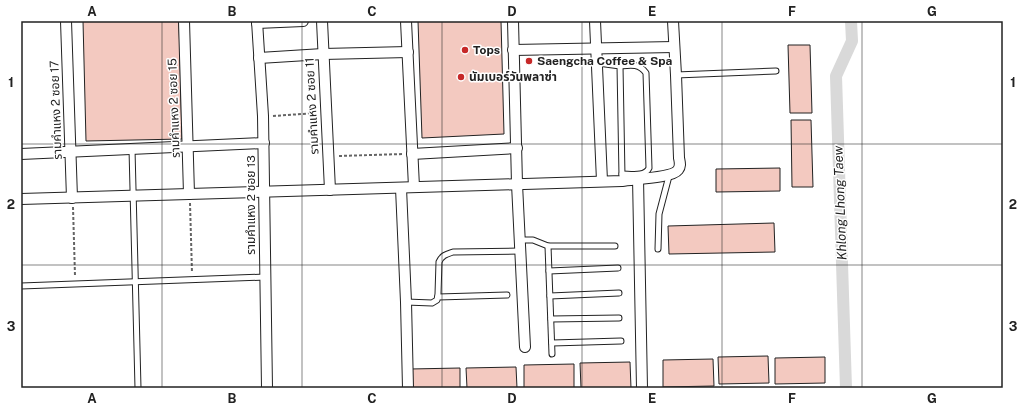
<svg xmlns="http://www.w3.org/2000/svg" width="1024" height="409" font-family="'Public Sans','Noto Sans Thai',sans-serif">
  <rect width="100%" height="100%" fill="#fff"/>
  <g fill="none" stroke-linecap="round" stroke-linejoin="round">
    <!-- canal -->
    <path stroke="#d9d9d9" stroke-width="12" d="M846 388 836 76 852 41 851 21"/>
  </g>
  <!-- building -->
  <g fill="#f3c9c0" stroke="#222">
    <path d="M83 21H179L182 139 86 141Z"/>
    <path d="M418 21H501L504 134 422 138Z"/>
    <path d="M788 45H810L812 113H790Z"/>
    <path d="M791 120H811L813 187H792Z"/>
    <path d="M780 168V191L716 192V169Z"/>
    <path d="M774 223 775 252 669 254 668 226Z"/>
    <path d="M768 356 769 383 719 384 718 357Z"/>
    <path d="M825 357V383L775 384V358Z"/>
    <path d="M713 359 714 386 663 387V360Z"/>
    <path d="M630 362 631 388H581L580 363Z"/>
    <path d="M574 364V388H524V365Z"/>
    <path d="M516 367 517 388H467L466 368Z"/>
    <path d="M460 368V388H410V369Z"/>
  </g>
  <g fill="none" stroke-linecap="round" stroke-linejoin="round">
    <defs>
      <g id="service">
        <path d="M598 63 620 66 622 176"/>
        <path d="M620 66C630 65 639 63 646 73L649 168C645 177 631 174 622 174"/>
        <path d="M676 75 776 71"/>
        <path d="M132 149 138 388"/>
        <path d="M520 240H533L548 246H615"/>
        <path d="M548 246 552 354"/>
        <path d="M658 249 659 214 669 176"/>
        <path d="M549 271 618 268"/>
        <path d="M21 286 265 277"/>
        <path d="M550 296 619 293"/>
        <path d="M438 297 507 295"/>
        <path d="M406 302 432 303 437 300 438 294 439 262C442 255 447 254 453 252L520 251"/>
        <path d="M551 319 619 318"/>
        <path d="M552 343 621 341"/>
      </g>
      <g id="minor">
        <path d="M66 21 72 198"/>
        <path d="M184 21 189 194"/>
        <path d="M257 21 263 116 267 388"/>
        <path d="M322 21 330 190"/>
        <path d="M406 21 414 187"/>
        <path d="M513 21 517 184 525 347"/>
        <path d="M595 21 602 181"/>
        <path d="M257 23 303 21"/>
        <path d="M513 50 674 47"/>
        <path d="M259 58 323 54 408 52"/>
        <path d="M21 154 264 143"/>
        <path d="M412 154 517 148"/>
        <path d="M638 178 642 388"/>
        <path d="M401 188 406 302 408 388"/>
        <path d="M21 199 622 181C634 179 672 178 678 170 681 166 680 163 679 158L676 75 673 21"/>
      </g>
    </defs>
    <!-- service casing -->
    <use href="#service" stroke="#222" stroke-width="7"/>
    <!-- minor casing -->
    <use href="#minor" stroke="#222" stroke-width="12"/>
    <!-- path -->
    <g stroke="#646464" stroke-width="2" stroke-dasharray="3 2" stroke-linecap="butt">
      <path d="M273 116 316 113"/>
      <path d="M339 156 403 154"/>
      <path d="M190 203 192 273"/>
      <path d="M73 207 75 276"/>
    </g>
    <!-- service -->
    <use href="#service" stroke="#fff" stroke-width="5"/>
    <!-- minor -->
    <use href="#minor" stroke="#fff" stroke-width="10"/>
  </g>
  <!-- grid -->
  <path fill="none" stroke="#222" stroke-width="1" stroke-opacity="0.55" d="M162 21V388M302 21V388M442 21V388M582 21V388M722 21V388M862 21V388M21 144H1003M21 265H1003"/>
  <!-- markers -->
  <g fill="#c62828" stroke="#fff" stroke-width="1.5">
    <circle cx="465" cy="50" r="4"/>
    <circle cx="529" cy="61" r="4"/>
    <circle cx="461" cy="77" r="4"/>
  </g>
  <g text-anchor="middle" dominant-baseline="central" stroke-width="3" stroke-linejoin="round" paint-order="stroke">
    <!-- poi labels -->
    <g font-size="12" font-weight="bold" fill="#222" stroke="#fff" text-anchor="start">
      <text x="473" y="50">Tops</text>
      <text x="537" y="61">Saengcha Coffee &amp; Spa</text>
      <text x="469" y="77">นัมเบอร์วันพลาซ่า</text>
    </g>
    <!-- street labels -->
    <g font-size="12" fill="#222" stroke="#fff">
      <text transform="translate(312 106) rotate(-93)">รามคำแหง 2 ซอย 11</text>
      <text transform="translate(174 108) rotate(-92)">รามคำแหง 2 ซอย 15</text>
      <text transform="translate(56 110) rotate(-92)">รามคำแหง 2 ซอย 17</text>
      <text transform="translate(251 205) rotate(-90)">รามคำแหง 2 ซอย 13</text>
    </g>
    <!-- water labels -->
    <g font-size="13" font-style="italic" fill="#222" stroke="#fff">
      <text transform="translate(840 203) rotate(-92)">Khlong Lhong Taew</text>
    </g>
  </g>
  <!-- border -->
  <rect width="1024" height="409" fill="none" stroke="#ffffff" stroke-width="44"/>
  <rect x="22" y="22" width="980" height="365" fill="none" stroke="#222" stroke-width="1.5"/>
  <g font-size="13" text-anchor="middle" font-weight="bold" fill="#222">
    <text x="92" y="16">A</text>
    <text x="232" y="16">B</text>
    <text x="372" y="16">C</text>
    <text x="512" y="16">D</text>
    <text x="652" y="16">E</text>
    <text x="792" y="16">F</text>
    <text x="932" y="16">G</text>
    <text x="11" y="87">1</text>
    <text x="1013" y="87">1</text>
    <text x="11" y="209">2</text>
    <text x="1013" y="209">2</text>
    <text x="11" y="331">3</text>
    <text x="1013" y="331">3</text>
    <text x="92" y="403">A</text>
    <text x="232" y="403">B</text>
    <text x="372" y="403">C</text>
    <text x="512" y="403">D</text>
    <text x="652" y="403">E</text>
    <text x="792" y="403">F</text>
    <text x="932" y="403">G</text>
  </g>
</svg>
